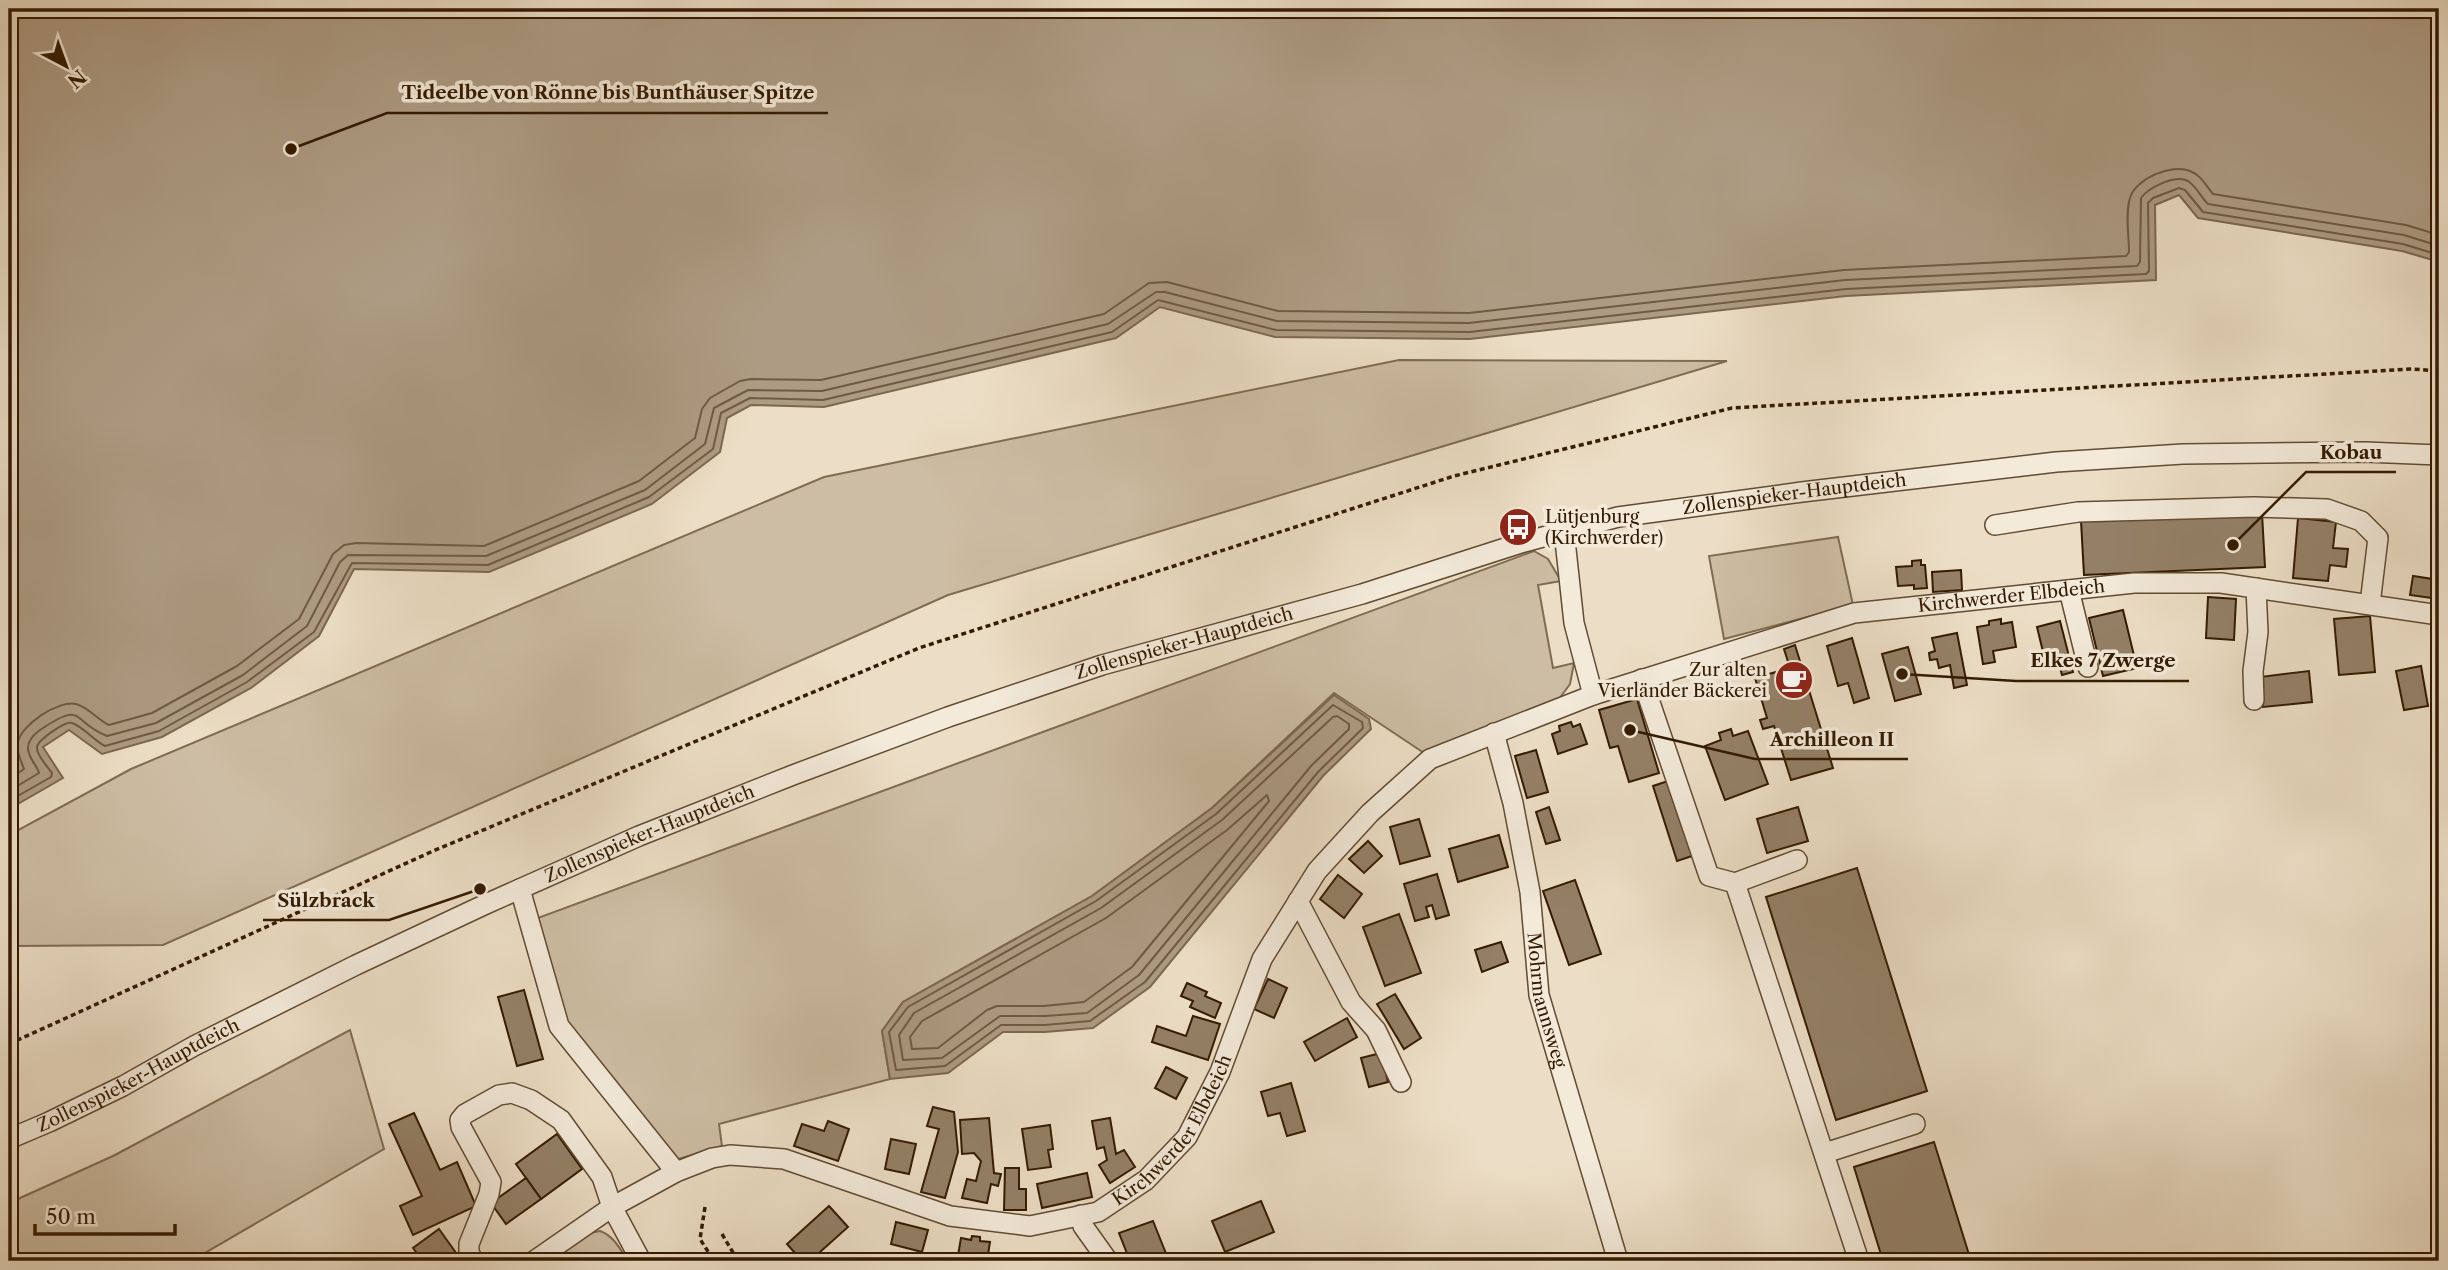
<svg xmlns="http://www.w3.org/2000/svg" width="2448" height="1270" font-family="'Libre Caslon Text',serif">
  <rect width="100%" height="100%" fill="#ecdec6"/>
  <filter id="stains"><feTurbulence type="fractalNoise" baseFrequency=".00286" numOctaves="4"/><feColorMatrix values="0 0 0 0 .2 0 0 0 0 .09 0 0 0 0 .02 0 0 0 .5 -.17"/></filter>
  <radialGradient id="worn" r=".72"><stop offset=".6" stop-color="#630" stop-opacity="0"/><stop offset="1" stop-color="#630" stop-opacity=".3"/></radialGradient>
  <!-- green -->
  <g fill="#cdbda4" stroke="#806c52" stroke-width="2">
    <path d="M1399 360 1727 361 948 595 163 945 9 946V835L131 769 824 477Z"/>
    <path d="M1838 537 1853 605 1724 639 1709 556Z"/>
    <path d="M1534 551 1548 559 1561 581 1538 585 1553 668 1574 663 1570 684 1559 699 1424 753 1334 693 1212 808 1092 896 903 1002 882 1031 890 1079 719 1124 722 1146 675 1160 566 1028 535 919Z"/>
    <path d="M350 1030 384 1149 191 1261H9V1203L113 1156Z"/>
    <path d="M600 1231C614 1236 620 1249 628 1261H549L589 1233Z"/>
  </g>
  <!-- water -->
  <g fill="#ad9b83" stroke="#7d674f" stroke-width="2">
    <path d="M9 9H2439V262L2402 251 2198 218 2179 195 2155 205 2156 280 1846 296 1470 339 1275 337 1160 307 1116 338 824 407 751 405 727 418 720 452 652 504 489 572 354 569 319 636 251 688 162 737 102 754 69 730 43 747 63 778 9 809Z"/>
    <path d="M1334 695 1369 719 1371 729 1323 776 1150 987 1093 1028 1045 1032H1003L948 1073 890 1079 882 1031 903 1002 1092 896 1212 808Z"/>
  </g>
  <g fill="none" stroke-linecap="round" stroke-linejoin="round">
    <!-- shore -->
    <g stroke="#705a42" stroke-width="2">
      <path d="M1333 705 1362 722 1363 728 1318 772 1145 982 1090 1021 1045 1025H1001L945 1066 896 1070 889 1032 908 1007 1096 901 1216 814Z"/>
      <path d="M1337 716 1349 724V729L1311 766 1139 975 1087 1013 1045 1016H1000L942 1058 903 1060 899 1035 914 1013 1101 908 1222 820 1333 717Z"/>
      <path d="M9 779 24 769C21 760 16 752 18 742 21 725 58 700 76 704 88 707 98 720 109 725L152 713 237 666 299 619 333 554 344 545 356 543 484 546 639 481 695 438 702 409 710 398 740 381 751 379 821 380 1104 314 1149 283 1167 282 1278 311 1469 313 1844 270 2126 256 2129 252C2129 236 2125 214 2130 198 2135 179 2172 163 2190 171 2201 175 2206 186 2213 194L2406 225 2439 235"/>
      <path d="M9 791 39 773C37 765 28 758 28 748 28 740 33 735 40 730 85 700 70 721 107 736L156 723 243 675 307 626 340 562 348 555 486 556 645 490 705 444 714 408 748 390 822 391 1108 324 1156 292H1165L1277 321 1469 323 1845 280 2137 266 2140 262 2141 198C2148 188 2175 174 2188 181 2196 186 2201 197 2208 204L2404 235 2439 246"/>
      <path d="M1267 795 1269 801 1132 967 1084 1002 1044 1006H997L987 1010 938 1048 912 1049 910 1037 922 1021 1106 918 1227 830Z"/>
      <path d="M9 801 51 777 52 773C47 766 37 756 37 748 36 741 65 721 72 723 84 727 94 741 105 746L159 731 247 682 314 632 352 563 488 565 649 497 713 449 721 413 750 398 823 400 1112 332 1158 300 1276 330 1470 332 1846 289 2146 274 2149 271 2148 203 2153 198 2179 188 2185 190 2203 212 2403 244 2439 255"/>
    </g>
  </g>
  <!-- building -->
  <g fill="#948067" stroke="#341a00" stroke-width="2">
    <path d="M2262 513 2265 567 2084 575 2081 521Z"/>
    <path d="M2298 518 2336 522 2333 548 2348 549 2346 567 2330 565 2328 581 2293 578Z"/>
    <path d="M2437 555H2439V599L2410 595 2413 576 2433 579Z"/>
    <path d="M1921 560V565H1925L1927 588 1914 589V585L1898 586 1896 567 1912 566V561Z"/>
    <path d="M1961 570 1962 590 1933 592 1932 572Z"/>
    <path d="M2208 597 2236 599 2234 640 2206 638Z"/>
    <path d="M2123 610 2137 668 2103 676 2089 618Z"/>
    <path d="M2370 616 2375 672 2339 675 2334 619Z"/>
    <path d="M2001 619V624L2012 622 2016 647 1993 651 1995 662 1983 664 1977 627 1989 625V621Z"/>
    <path d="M2060 621 2073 672 2062 675 2056 653 2044 656 2037 627Z"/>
    <path d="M1957 633 1967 685 1954 688 1950 665 1939 668 1937 659 1930 660 1929 653 1935 651 1932 638Z"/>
    <path d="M1852 638 1869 698 1854 703 1848 683 1838 686 1827 646Z"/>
    <path d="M1795 645 1833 768 1791 780 1774 726 1763 729 1760 720 1767 718 1755 678 1790 668 1784 649Z"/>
    <path d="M1908 647 1921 694 1895 701 1882 654Z"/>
    <path d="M2421 666 2428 706 2404 710 2396 671Z"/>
    <path d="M2309 671 2312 702 2263 707 2260 677Z"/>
    <path d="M1637 699 1659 773 1629 782 1618 746 1610 748 1599 710Z"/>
    <path d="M1571 722 1573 727 1580 724 1587 744 1558 754 1552 734 1560 731 1559 726Z"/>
    <path d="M1731 729 1733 736 1748 731 1768 784 1725 800 1705 746 1721 740 1719 733Z"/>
    <path d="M1536 750 1548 792 1527 798 1515 756Z"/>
    <path d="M1668 781 1692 856 1677 861 1653 786Z"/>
    <path d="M1549 807 1560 840 1546 844 1536 812Z"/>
    <path d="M1798 807 1808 841 1767 853 1757 819Z"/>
    <path d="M1419 819 1430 856 1400 864 1390 827Z"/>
    <path d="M1499 835 1508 867 1458 882 1449 849Z"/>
    <path d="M1368 841 1382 856 1364 873 1349 859Z"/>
    <path d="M1857 868 1927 1091 1836 1120 1766 897Z"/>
    <path d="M1437 874 1449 915 1436 919 1432 905 1426 907 1429 917 1415 921 1404 884Z"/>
    <path d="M1338 875 1362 894 1344 918 1320 899Z"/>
    <path d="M1575 880 1601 954 1569 965 1543 891Z"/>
    <path d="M1399 914 1421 973 1385 986 1363 927Z"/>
    <path d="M1501 942 1508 962 1482 972 1475 950Z"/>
    <path d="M1268 979 1287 988 1274 1018 1254 1009Z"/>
    <path d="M1187 983 1207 992 1205 996 1221 1003 1215 1018 1190 1007 1193 1001 1181 996Z"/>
    <path d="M524 990 543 1059 517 1066 498 997Z"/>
    <path d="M1395 994 1421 1038 1404 1049 1377 1004Z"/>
    <path d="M1193 1016 1220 1024 1208 1060 1152 1042 1157 1026 1186 1036Z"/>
    <path d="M1347 1018 1357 1037 1315 1061 1304 1042Z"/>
    <path d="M1381 1053 1388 1082 1369 1087 1361 1058Z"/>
    <path d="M1166 1067 1187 1078 1176 1099 1155 1088Z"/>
    <path d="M1291 1083 1305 1131 1287 1136 1280 1113 1268 1116 1261 1092Z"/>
    <path d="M933 1107 954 1112 958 1152 945 1198 921 1192 939 1129 927 1126Z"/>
    <path d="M414 1113 440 1170 457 1162 476 1206 413 1235 400 1206 422 1196 389 1124Z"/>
    <path d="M989 1118 994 1173 1001 1174 998 1186 991 1184 987 1203 962 1198 967 1179 976 1181 981 1161 974 1153 962 1154 960 1120Z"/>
    <path d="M1110 1118 1116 1154 1124 1150 1135 1167 1110 1183 1099 1165 1107 1160 1104 1147 1097 1149 1092 1121Z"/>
    <path d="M828 1121 849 1129 838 1161 794 1146 802 1124 824 1131Z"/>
    <path d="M1050 1125 1053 1149 1048 1150 1051 1167 1028 1170 1022 1129Z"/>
    <path d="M557 1134 582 1169 541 1199 516 1164Z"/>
    <path d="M891 1139 916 1144 909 1174 885 1169Z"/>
    <path d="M1934 1142 1971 1261H1883L1854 1167Z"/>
    <path d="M1005 1168H1019V1189H1026V1210H1004Z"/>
    <path d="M1087 1173 1092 1197 1042 1208 1037 1184Z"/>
    <path d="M526 1178 541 1199 506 1224 491 1203Z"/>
    <path d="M1261 1201 1274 1232 1225 1252 1212 1221Z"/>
    <path d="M829 1206 848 1227 810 1261H802L787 1244Z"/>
    <path d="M1153 1221 1169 1261H1130L1119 1233Z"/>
    <path d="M896 1222 928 1230 922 1252 891 1244Z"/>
    <path d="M439 1229 461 1260 459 1261H423L413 1248Z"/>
    <path d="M972 1236 980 1237V1241L990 1242 987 1261H957L961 1238 971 1240Z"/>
  </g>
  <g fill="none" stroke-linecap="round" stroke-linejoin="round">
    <defs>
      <g id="minor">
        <path d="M1995 525 2078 512 2254 507 2327 509 2361 521 2378 538 2370 604"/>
        <path d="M1564 531 1574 623 1593 695"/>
        <path d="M2069 590 2088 667"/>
        <path d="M1642 679 1709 876 1735 883 1797 860"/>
        <path d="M2254 700 2253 671 2258 632 2256 588"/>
        <path id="s1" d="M1494 733 1513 803 1530 892 1539 995 1618 1261"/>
        <path d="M1735 883 1859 1261"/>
        <path d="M520 889 559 1026 676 1172"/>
        <path d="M1298 901 1351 1002 1376 1030 1401 1082"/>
        <path id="s2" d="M9 1139 49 1122 123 1086 194 1046 356 965 486 904 639 836 793 775 948 717 1102 665 1362 594 1524 542 1618 517 1802 492 2056 462 2183 454 2365 452 2439 455"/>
        <path d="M1825 1153 1915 1124"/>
        <path d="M1081 1215 1083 1226 1108 1261"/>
        <path d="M473 1261 469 1252V1244L489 1194 491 1182 461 1127 460 1120 465 1114 499 1095 512 1093 531 1100 561 1120 602 1177 612 1207 641 1261"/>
        <path id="s3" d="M534 1261 612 1207 676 1172 712 1158 730 1155 784 1159 950 1216 1030 1226 1098 1212 1146 1180 1187 1137 1220 1072 1262 959 1317 871 1370 813 1430 759 1593 695 1854 613 2134 583H2221L2439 615"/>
      </g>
    </defs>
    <!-- minor casing -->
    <use href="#minor" stroke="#624b32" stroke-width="22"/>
    <!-- path -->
    <g stroke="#341a00" stroke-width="3.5" stroke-dasharray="5 3.5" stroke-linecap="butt">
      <path d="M9 1044 433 851 919 648 1454 476 1732 408 2412 369 2439 371"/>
      <path d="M705 1207 700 1239 714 1261"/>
      <path d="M722 1234 738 1261"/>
    </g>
    <!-- minor -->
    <use href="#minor" stroke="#f3eada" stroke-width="19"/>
  </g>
  <!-- icons -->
  <defs>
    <symbol id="bus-disc" viewBox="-11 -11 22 22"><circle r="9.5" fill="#8f2418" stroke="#f3eada"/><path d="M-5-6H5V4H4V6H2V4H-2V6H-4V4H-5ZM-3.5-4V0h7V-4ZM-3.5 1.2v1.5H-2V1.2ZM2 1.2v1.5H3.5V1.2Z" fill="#fff"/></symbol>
    <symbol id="cafe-disc" viewBox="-11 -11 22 22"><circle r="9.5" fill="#8f2418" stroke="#f3eada"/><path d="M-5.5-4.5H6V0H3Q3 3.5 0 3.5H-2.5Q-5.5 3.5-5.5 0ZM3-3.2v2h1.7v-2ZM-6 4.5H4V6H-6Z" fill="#fff"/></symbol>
  </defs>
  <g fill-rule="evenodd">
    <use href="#bus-disc" x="1496" y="505" width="44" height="44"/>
    <use href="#cafe-disc" x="1772" y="658" width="44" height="44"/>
  </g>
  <g text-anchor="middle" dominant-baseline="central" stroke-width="7" stroke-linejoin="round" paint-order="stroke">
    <!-- street labels -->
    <g font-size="18" fill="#341a00" stroke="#f3eada">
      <text stroke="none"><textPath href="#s2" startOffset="1908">Zollenspieker-Hauptdeich</textPath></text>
      <text stroke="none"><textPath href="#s3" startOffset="1785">Kirchwerder Elbdeich</textPath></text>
      <text stroke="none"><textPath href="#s2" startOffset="1278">Zollenspieker-Hauptdeich</textPath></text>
      <text stroke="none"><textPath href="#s2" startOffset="710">Zollenspieker-Hauptdeich</textPath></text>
      <text stroke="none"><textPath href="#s1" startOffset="273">Mohrmannsweg</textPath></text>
      <text stroke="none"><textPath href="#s2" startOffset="144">Zollenspieker-Hauptdeich</textPath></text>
      <text stroke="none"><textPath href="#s3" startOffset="718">Kirchwerder Elbdeich</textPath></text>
    </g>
    <!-- poi labels -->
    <g font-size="18" fill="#341a00" stroke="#f3eada" text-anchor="start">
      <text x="1545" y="517">Lütjenburg<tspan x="1545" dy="21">(Kirchwerder)</tspan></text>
      <text x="1767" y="670" text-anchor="end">Zur alten<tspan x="1767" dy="21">Vierländer Bäckerei</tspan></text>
    </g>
  </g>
  <!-- callouts -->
  <path fill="none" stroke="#341a00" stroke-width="2.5" d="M291 149L387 113H828M2233 545L2306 472H2396M1902 674L2016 681H2189M1630 730L1755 759H1908M480 889L389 920H263"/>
  <g fill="#341a00" stroke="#f3eada" stroke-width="2.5">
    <circle cx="291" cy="149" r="7"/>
    <circle cx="2233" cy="545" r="7"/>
    <circle cx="1902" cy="674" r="7"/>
    <circle cx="1630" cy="730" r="7"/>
    <circle cx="480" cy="889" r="7"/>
  </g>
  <g font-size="19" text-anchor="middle" font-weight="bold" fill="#341a00" stroke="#f3eada" stroke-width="7" stroke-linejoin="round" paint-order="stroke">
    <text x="608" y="99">Tideelbe von Rönne bis Bunthäuser Spitze</text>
    <text x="2351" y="459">Kobau</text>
    <text x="2103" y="667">Elkes 7 Zwerge</text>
    <text x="1832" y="746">Archilleon II</text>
    <text x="326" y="907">Sülzbrack</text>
  </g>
  <!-- margin -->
  <rect width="2448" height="1270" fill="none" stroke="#ecdec6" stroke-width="35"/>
  <rect x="10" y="10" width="2427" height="1249" fill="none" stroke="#341a00" stroke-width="3.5"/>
  <rect x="18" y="18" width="2413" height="1235" fill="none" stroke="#341a00" stroke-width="2"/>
  <!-- north arrow -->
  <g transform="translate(66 66) rotate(139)" stroke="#f3eada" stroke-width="5" paint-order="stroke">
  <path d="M0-5L12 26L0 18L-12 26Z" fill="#341a00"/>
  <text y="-10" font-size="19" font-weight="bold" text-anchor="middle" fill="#341a00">N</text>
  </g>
  <!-- scale -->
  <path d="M35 1224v10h140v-10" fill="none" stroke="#341a00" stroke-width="3.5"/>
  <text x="46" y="1224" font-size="21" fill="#341a00" stroke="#f3eada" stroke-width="5" paint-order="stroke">50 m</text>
  <rect width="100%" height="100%" filter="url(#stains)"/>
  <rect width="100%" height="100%" fill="url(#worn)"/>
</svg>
